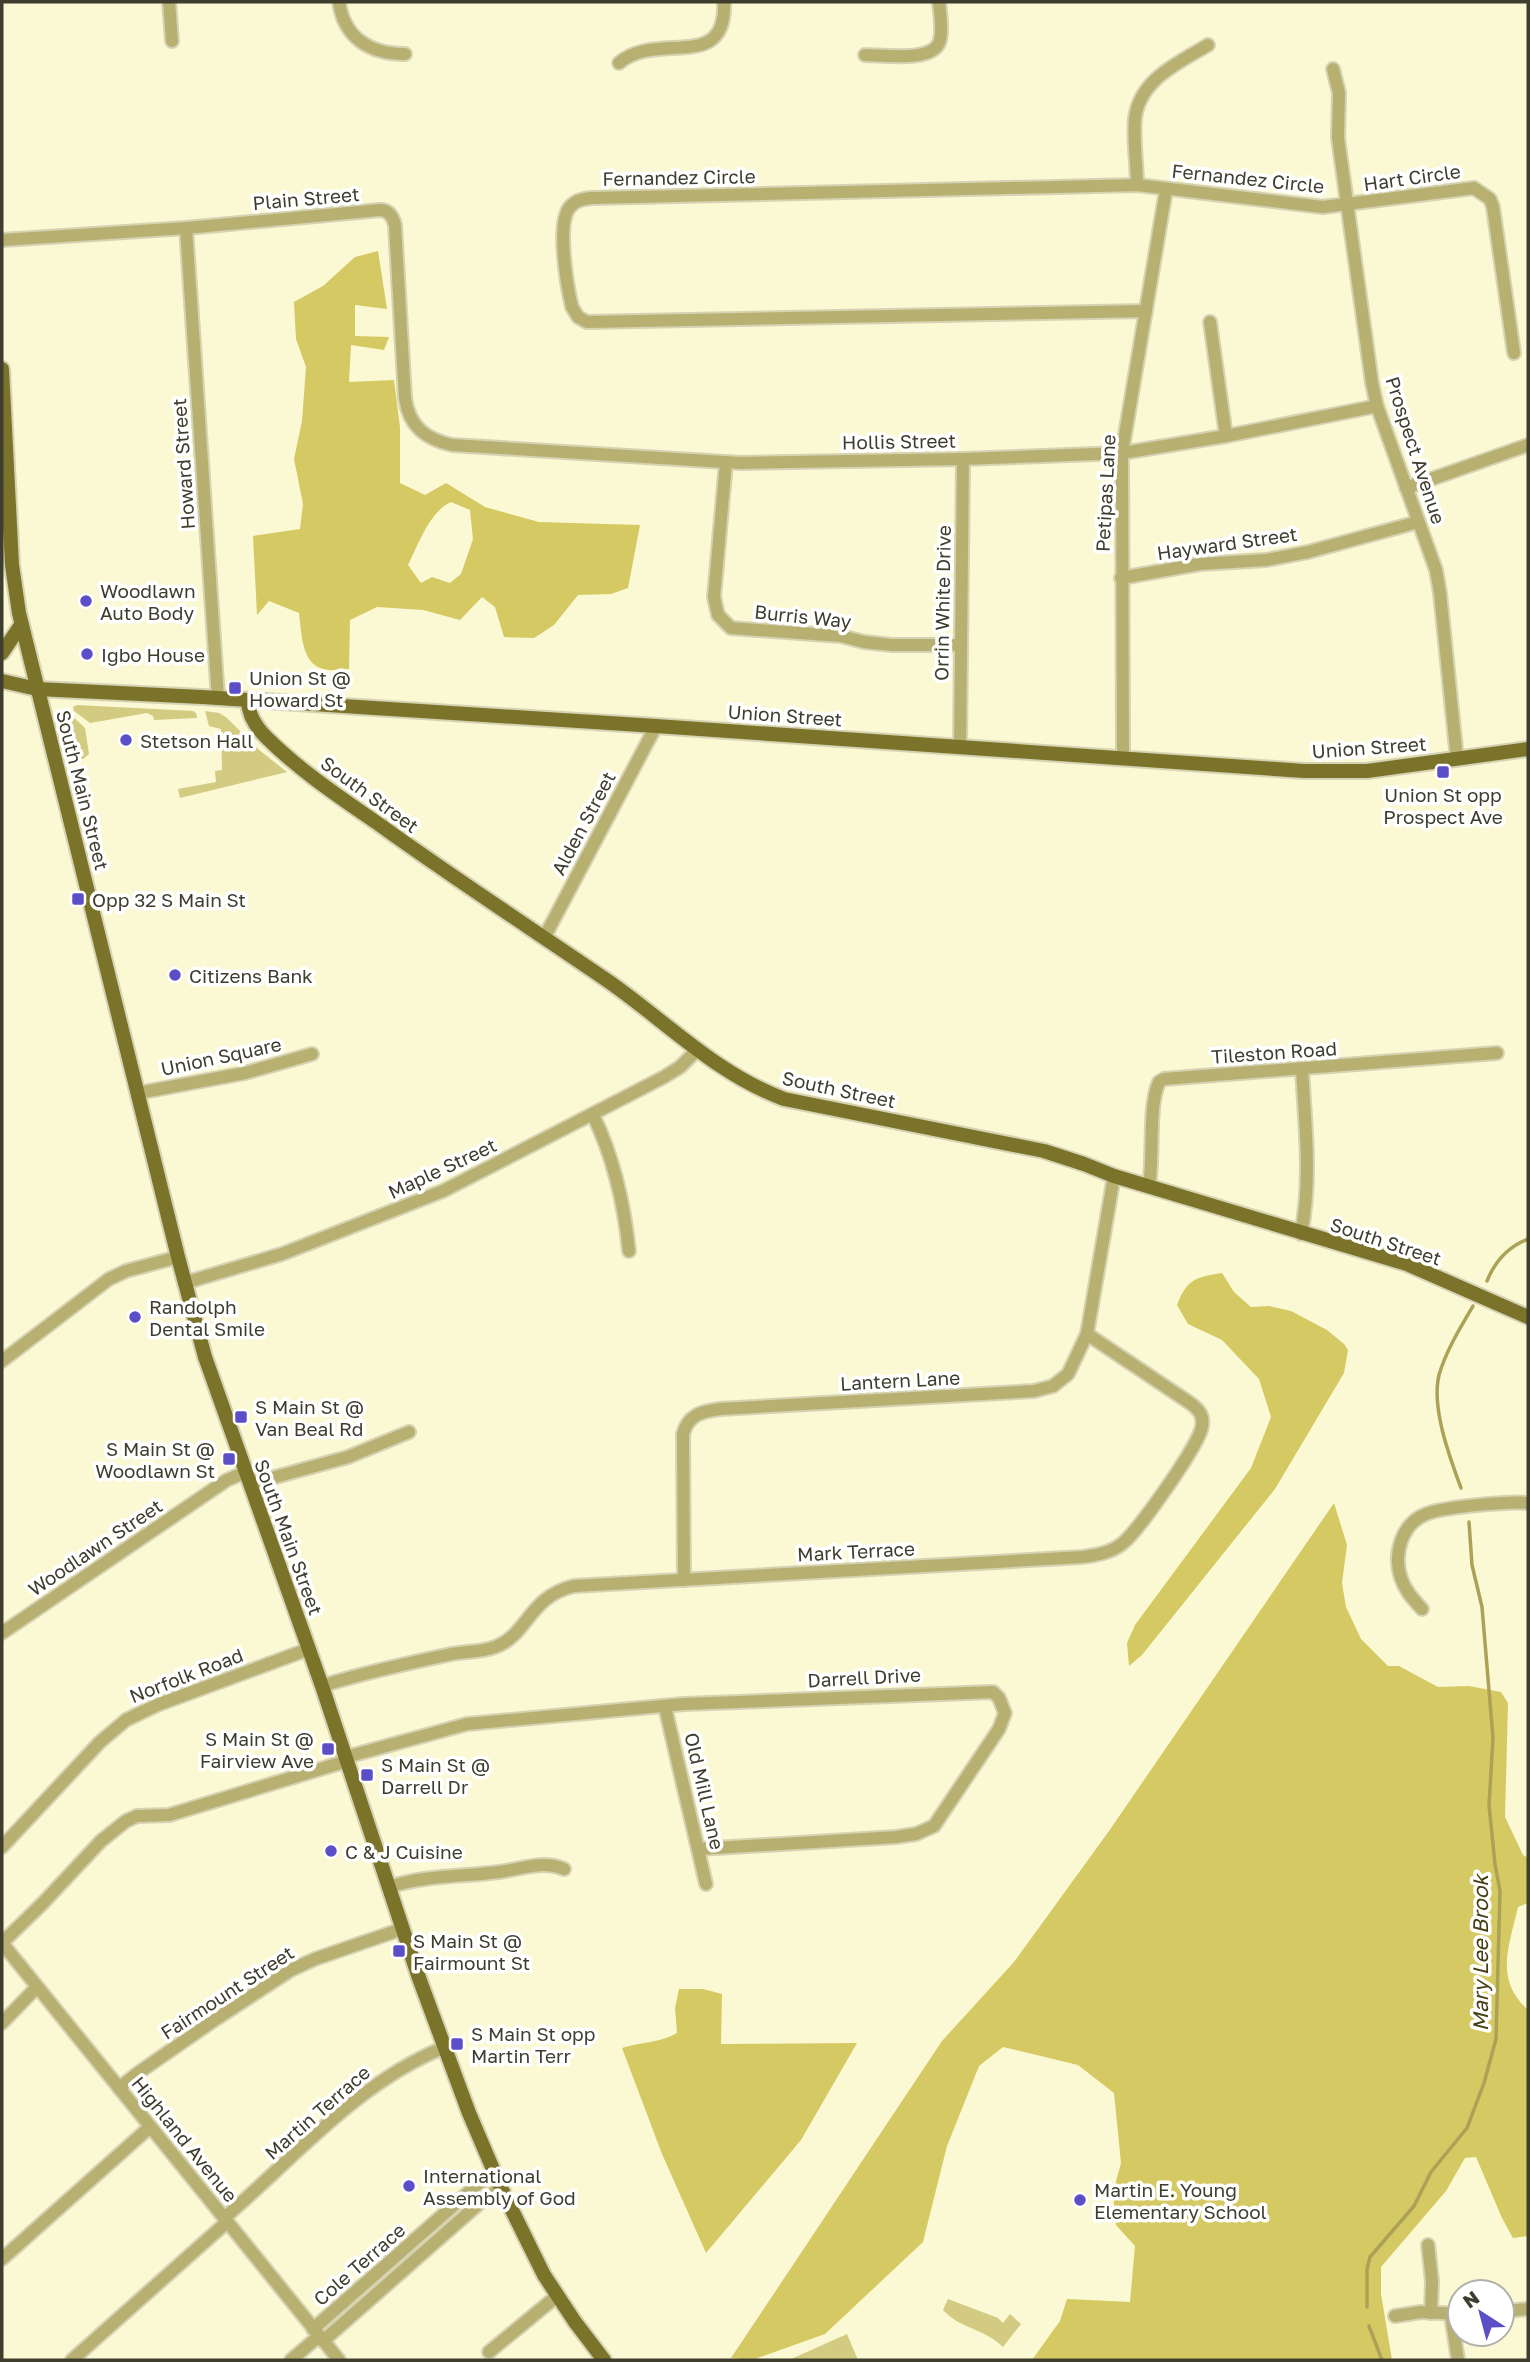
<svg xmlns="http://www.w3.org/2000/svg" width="1530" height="2362" font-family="'Golos Text',sans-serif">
  <rect width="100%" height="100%" fill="#fbf8d4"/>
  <!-- green -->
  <g fill="#d3cb82">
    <path d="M77 705 193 711 196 713 197 718 154 720 153 716 147 713 90 723 74 711 73 707Z"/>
    <path d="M205 711 219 713 227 718 258 749 287 772 180 798 178 789 216 782 215 771 222 770 221 729 209 726Z"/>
    <path d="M68 712 85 728 89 754 83 759 74 760 64 719 65 713Z"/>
    <path d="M948 2299 998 2318 1003 2323 1010 2314 1021 2324 1003 2347C984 2328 960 2329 943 2310Z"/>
    <path d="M847 2334 858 2360H789Z"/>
  </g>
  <!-- forest -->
  <g fill="#d5c963" fill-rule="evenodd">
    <path d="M378 251 387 309 355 305V336L389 337 384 350 351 345 349 382 394 380 400 427V483L425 495 446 483 485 507 539 522 640 525 628 588 611 594 578 595 554 625 534 638 504 637 495 607 482 597 460 620 423 610 377 607 350 620 349 669C303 677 303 649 299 613L269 601 257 615 253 536 300 529 303 504 294 459 302 421 306 367 296 339 294 302 323 286 355 257ZM451 502 470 510 473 539 461 574 450 583 432 577 421 583 408 565C418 545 430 511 451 502Z"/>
    <path d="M1222 1273 1234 1292 1251 1307 1269 1306 1291 1311 1327 1330 1344 1344 1348 1350 1344 1373 1275 1489 1142 1655 1129 1666 1127 1643 1135 1625 1251 1468 1271 1417 1259 1379 1222 1340 1188 1324 1177 1305C1187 1279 1196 1277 1222 1273Z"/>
    <path d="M1334 1503 1347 1545 1342 1583 1346 1607 1361 1639 1388 1666H1399L1438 1687 1469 1686 1501 1692 1508 1703 1505 1817 1523 1855 1528 1858V1903L1518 1907C1509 1947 1494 1979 1528 2010V2236L1513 2238 1502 2218 1476 2157 1465 2158 1446 2191 1381 2267V2294L1392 2360H1032L1060 2321 1067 2299 1130 2302 1135 2246 1116 2225 1113 2192 1121 2163 1114 2093 1078 2065 1003 2047 979 2066 947 2146 923 2242 825 2334 752 2360 731 2358 942 2041 1014 1962 1109 1831Z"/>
    <path d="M679 1989H703L722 1994 721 2044 857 2043 801 2140 706 2253 662 2154 622 2048C641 2042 660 2043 677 2033L675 2008Z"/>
  </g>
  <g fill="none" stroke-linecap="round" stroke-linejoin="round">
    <!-- stream -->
    <g stroke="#aba257" stroke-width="3.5">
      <path d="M1487 1281C1495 1261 1507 1247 1528 1239"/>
      <path d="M1461 1488C1450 1458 1431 1408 1439 1375 1446 1351 1460 1328 1473 1306"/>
      <path d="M1367 2307V2269L1370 2257 1414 2206 1431 2172 1467 2128 1484 2083 1496 2039 1500 1891 1495 1864 1489 1805 1493 1738 1482 1607 1472 1565 1469 1522"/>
      <path d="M1369 2326 1382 2360"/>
    </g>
    <defs>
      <g id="minor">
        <path d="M169 2 172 41"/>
        <path d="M339 2C344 38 370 54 405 54"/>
        <path d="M865 55C883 55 935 63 940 40 943 28 940 14 939 2"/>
        <path d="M619 63C657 30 727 74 724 2"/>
        <path d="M1333 69 1339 93 1338 138 1372 383 1377 406 1436 570 1440 593 1457 759"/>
        <path d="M1137 185C1137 164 1133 140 1135 119 1139 80 1178 63 1208 45"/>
        <path d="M186 228 218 698"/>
        <path d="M2 240 186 228 380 210C389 210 393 217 395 225L405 398C409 426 425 439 452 445L741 463 963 459 1122 453 1226 436 1377 406"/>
        <path d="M1146 311 587 322 578 317 572 307C567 286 556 223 570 207 576 200 583 199 591 198L1137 185 1323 207 1474 188 1490 199 1493 207 1514 353"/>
        <path d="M1210 322 1226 436"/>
        <path d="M726 462 714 597 718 615 731 628 841 636 864 642 892 645H960"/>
        <path d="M1406 488 1528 445"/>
        <path d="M1121 578 1200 564 1266 560 1308 552 1418 522"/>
        <path d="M960 747 963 459"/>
        <path d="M1123 758 1122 453 1166 190"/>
        <path d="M544 938 656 726"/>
        <path d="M138 1093 245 1073 312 1054"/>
        <path d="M593 1115C614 1158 624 1203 629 1251"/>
        <path d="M1149 1186C1154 1156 1148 1106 1159 1082L1164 1079 1497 1053"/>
        <path d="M1301 1234C1312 1179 1305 1125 1302 1069"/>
        <path d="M184 1283 282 1254 443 1191 664 1077 680 1067 697 1050"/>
        <path d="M2 1361 109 1279 126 1271 178 1257"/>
        <path d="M250 1484 348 1457 409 1432"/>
        <path d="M684 1580 683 1434C688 1415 702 1411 720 1409L1034 1391 1053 1386 1068 1374 1087 1334 1114 1176"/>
        <path d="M1422 1609C1414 1600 1405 1591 1401 1578 1393 1555 1401 1524 1426 1514 1442 1507 1510 1501 1528 1503"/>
        <path d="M2 1633 227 1480 246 1472"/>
        <path d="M322 1686C362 1673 405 1664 447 1655 463 1651 479 1653 495 1647 529 1634 528 1597 574 1586L1082 1557C1096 1555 1111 1553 1123 1543 1138 1531 1200 1444 1202 1426 1204 1415 1198 1409 1190 1403L1087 1334"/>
        <path d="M665 1707 706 1884"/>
        <path d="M346 1757 467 1724 684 1704 993 1692 999 1698 1005 1713 999 1729 934 1826 916 1834 896 1837 699 1849"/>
        <path d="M2 1847 100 1742 126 1720 157 1705 309 1649"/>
        <path d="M389 1887C427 1875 459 1877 499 1872 522 1869 541 1860 564 1869"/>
        <path d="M2 1943 339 2360"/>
        <path d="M2 1943 43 1903 101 1841 126 1821 137 1816 169 1815 347 1761"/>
        <path d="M2 2023 37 1987"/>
        <path d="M119 2088 138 2073 213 2021 291 1970 315 1959 402 1929"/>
        <path d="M224 2218C293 2159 358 2082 443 2048"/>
        <path d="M1428 2245 1432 2281 1431 2313"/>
        <path d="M2 2259 150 2127"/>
        <path d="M1502 2311 1528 2309"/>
        <path d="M1451 2315 1458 2360"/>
        <path d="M1395 2316 1421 2312 1460 2314"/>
        <path d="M313 2329 478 2184 495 2173"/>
        <path d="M323 2341 482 2201 501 2188"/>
        <path d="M489 2352 557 2296"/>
        <path d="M72 2360 227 2222"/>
        <path d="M291 2360 319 2336"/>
      </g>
      <g id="major">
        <path d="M2 369 12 565 19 613 178 1257 205 1357 322 1686 419 1978 469 2113 501 2188 544 2275 575 2322 604 2360"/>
        <path d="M2 653 21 625"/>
        <path d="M2 681 37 689 202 697 656 726 1304 771H1367L1528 749"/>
        <path d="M248 700C248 715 256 727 266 737 300 771 341 798 380 825 455 879 532 929 608 981 668 1023 715 1073 784 1099L1044 1151 1084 1164 1114 1176 1407 1264 1528 1317"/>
      </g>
    </defs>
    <!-- minor casing -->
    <use href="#minor" stroke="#d5d3b3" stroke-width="16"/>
    <!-- major casing -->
    <use href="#major" stroke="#d5d3b3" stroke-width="18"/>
    <!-- minor -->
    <use href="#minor" stroke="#b7b071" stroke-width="12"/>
    <!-- major -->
    <use href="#major" stroke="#7b7329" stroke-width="14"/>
  </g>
  <!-- markers -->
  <g fill="#5b4ec6" stroke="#fff" stroke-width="2.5">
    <circle cx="86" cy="601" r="7"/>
    <circle cx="87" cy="654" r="7"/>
    <rect x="228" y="681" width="14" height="14" rx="3.5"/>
    <circle cx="126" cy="740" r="7"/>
    <rect x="1436" y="765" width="14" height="14" rx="3.5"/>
    <rect x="71" y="892" width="14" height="14" rx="3.5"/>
    <circle cx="175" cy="975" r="7"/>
    <circle cx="135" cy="1317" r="7"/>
    <rect x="234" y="1410" width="14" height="14" rx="3.5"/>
    <rect x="222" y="1452" width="14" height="14" rx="3.5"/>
    <rect x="321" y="1742" width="14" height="14" rx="3.5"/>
    <rect x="360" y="1768" width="14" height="14" rx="3.5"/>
    <circle cx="331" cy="1851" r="7"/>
    <rect x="392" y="1944" width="14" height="14" rx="3.5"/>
    <rect x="450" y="2037" width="14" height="14" rx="3.5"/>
    <circle cx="409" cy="2186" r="7"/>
    <circle cx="1080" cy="2200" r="7"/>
  </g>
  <g text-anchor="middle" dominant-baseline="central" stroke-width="7" stroke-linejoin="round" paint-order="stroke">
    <!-- street labels -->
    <g font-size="19" fill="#3e3d2e" stroke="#fff">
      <text transform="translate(679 177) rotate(-1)">Fernandez Circle</text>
      <text transform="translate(1412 177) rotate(-8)">Hart Circle</text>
      <text transform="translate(1248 178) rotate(6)">Fernandez Circle</text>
      <text transform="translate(306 198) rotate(-5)">Plain Street</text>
      <text transform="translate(899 441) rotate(-1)">Hollis Street</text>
      <text transform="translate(1416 450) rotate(72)">Prospect Avenue</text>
      <text transform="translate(183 464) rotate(-94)">Howard Street</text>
      <text transform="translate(1105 493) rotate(-87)">Petipas Lane</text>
      <text transform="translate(1227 543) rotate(-8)">Hayward Street</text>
      <text transform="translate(942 603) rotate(-89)">Orrin White Drive</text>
      <text transform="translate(803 616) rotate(6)">Burris Way</text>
      <text transform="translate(785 715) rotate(4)">Union Street</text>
      <text transform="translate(1369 747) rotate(-4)">Union Street</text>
      <text transform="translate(83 790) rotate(76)">South Main Street</text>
      <text transform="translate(370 794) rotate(36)">South Street</text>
      <text transform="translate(583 823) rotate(-62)">Alden Street</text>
      <text transform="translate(1274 1052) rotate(-4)">Tileston Road</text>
      <text transform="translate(221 1056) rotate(-12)">Union Square</text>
      <text transform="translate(839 1089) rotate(12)">South Street</text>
      <text transform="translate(442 1168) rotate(-25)">Maple Street</text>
      <text transform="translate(1386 1241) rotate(18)">South Street</text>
      <text transform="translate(900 1380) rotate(-3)">Lantern Lane</text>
      <text transform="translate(289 1537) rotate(70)">South Main Street</text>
      <text transform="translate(95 1547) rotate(-34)">Woodlawn Street</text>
      <text transform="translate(856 1551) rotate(-3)">Mark Terrace</text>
      <text transform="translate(186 1675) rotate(-21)">Norfolk Road</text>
      <text transform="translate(864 1677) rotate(-3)">Darrell Drive</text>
      <text transform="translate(705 1791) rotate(77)">Old Mill Lane</text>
      <text transform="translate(227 1992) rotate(-33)">Fairmount Street</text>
      <text transform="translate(317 2112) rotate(-41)">Martin Terrace</text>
      <text transform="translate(185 2139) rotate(51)">Highland Avenue</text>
      <text transform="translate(359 2264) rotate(-41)">Cole Terrace</text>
    </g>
    <!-- poi labels -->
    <g font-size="19" fill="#3e3d2e" stroke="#fff" text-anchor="start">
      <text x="100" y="590">Woodlawn<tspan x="100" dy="22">Auto Body</tspan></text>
      <text x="101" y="654">Igbo House</text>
      <text x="249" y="677">Union St @<tspan x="249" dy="22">Howard St</tspan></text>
      <text x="140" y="740">Stetson Hall</text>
      <text x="1443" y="794" text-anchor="middle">Union St opp<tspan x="1443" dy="22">Prospect Ave</tspan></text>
      <text x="92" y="899">Opp 32 S Main St</text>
      <text x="189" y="975">Citizens Bank</text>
      <text x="149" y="1306">Randolph<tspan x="149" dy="22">Dental Smile</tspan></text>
      <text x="255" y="1406">S Main St @<tspan x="255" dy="22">Van Beal Rd</tspan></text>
      <text x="215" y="1448" text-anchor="end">S Main St @<tspan x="215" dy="22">Woodlawn St</tspan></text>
      <text x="314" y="1738" text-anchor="end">S Main St @<tspan x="314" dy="22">Fairview Ave</tspan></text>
      <text x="381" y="1764">S Main St @<tspan x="381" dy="22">Darrell Dr</tspan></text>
      <text x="345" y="1851">C &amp; J Cuisine</text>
      <text x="413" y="1940">S Main St @<tspan x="413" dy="22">Fairmount St</tspan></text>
      <text x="471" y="2033">S Main St opp<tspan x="471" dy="22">Martin Terr</tspan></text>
      <text x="423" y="2175">International<tspan x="423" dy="22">Assembly of God</tspan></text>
      <text x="1094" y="2189">Martin E. Young<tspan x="1094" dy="22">Elementary School</tspan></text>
    </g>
    <!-- water labels -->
    <g font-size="21" font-style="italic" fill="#454014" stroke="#fff">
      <text transform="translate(1480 1953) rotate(-90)">Mary Lee Brook</text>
    </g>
  </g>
  <!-- border -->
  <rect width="1530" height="2362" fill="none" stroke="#3e3d2e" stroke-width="7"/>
  <!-- north arrow -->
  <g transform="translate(1481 2313) rotate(324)"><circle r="33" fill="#ffffff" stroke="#b2b1ab" stroke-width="2"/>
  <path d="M0-5L12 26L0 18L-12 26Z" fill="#5b4ec6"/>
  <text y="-10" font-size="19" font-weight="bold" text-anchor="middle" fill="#3e3d2e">N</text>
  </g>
</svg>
